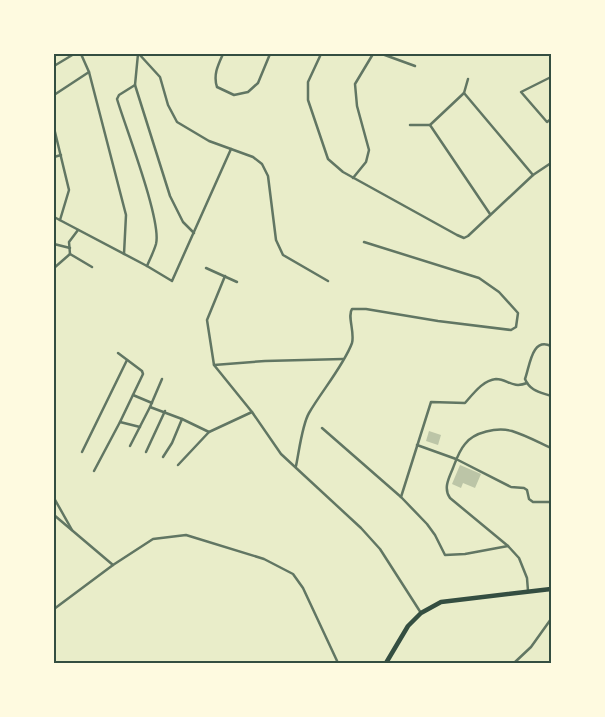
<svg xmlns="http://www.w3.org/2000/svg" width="605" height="717" font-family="Signika,sans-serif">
  <rect width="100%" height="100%" fill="#e9edc9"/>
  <!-- building -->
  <g fill="#bcc5a7">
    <path d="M429 431 441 435 438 445 426 441Z"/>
    <path d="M460 465 481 474 475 488 463 483 461 488 452 484Z"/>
  </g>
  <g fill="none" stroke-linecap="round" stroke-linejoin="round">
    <!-- minor -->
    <g stroke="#617663" stroke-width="2.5">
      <path d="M81 54 89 72 126 215 124 254"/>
      <path d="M138 54 135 85 170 196 183 222 194 233"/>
      <path d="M139 54 160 77 168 105 177 122 209 141 253 157 262 164 268 176 276 240 283 255 328 281"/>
      <path d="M223 54C218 65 213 75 217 87L234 95 248 92 258 83 270 54"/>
      <path d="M321 54 308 82V100L328 159 343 172 457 235 464 238 468 236 533 175 551 163"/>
      <path d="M382 54 415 66"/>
      <path d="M54 66 74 54"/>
      <path d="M551 77 521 92 547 122 551 119"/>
      <path d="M135 85 119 95 117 99C125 126 162 221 156 244 154 251 150 259 147 266"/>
      <path d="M464 93 533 175"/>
      <path d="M54 95 89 72"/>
      <path d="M410 125H430L464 93 468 79"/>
      <path d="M430 125 490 214"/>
      <path d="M54 128 69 190 60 220"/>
      <path d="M54 157 61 155"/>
      <path d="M353 178 366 162 369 150 357 106 355 84 373 54"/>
      <path d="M54 217 147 266 172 281 231 149"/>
      <path d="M54 244 70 248"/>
      <path d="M70 254 69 242 78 230"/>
      <path d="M54 268 70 254 92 267"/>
      <path d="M206 268 237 282"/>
      <path d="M225 276 207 320 214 365 252 412 281 454 361 528 380 549 421 613"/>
      <path d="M551 346C532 337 530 365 525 379 530 391 540 392 551 396"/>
      <path d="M214 365 265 361 343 359"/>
      <path d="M133 395 152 403"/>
      <path d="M150 407 182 419 209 432"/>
      <path d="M120 422 140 427"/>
      <path d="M322 428 401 497 427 524 435 535 445 555 465 554 508 546"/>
      <path d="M417 445 456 459 511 487 524 488 527 490 529 499 533 502H551"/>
      <path d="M130 446 150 407 162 379"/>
      <path d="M82 452 127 360"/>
      <path d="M146 452 165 411"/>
      <path d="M163 457 172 443 182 419"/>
      <path d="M178 465 209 432 252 412"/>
      <path d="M296 466C299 452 302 425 309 413 321 392 344 365 352 343 355 332 347 316 352 309H366L438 321 511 330 516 327 518 313 499 292 479 278 364 242"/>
      <path d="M94 471 120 422 143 374 142 371 118 353"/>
      <path d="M401 497 431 402 465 403C473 394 483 380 496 379 508 379 512 389 527 383"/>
      <path d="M54 498 72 530"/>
      <path d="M54 515 113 565"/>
      <path d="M528 591 527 578 519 558 508 546 450 498C443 488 449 478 453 468 456 460 459 451 465 444 474 432 497 427 512 431 525 435 538 442 551 448"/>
      <path d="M54 609 113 565 153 539 186 535 264 559 293 574 303 588 338 663"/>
      <path d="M514 663 531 647 551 619"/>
    </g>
    <!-- primary -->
    <path stroke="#344e41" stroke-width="4.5" d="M386 663 408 626 421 613 441 602 551 589"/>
  </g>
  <!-- border -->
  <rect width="605" height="717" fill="none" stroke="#fefae0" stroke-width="110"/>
  <rect x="55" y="55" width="495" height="607" fill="none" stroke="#344e41" stroke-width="2"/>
</svg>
